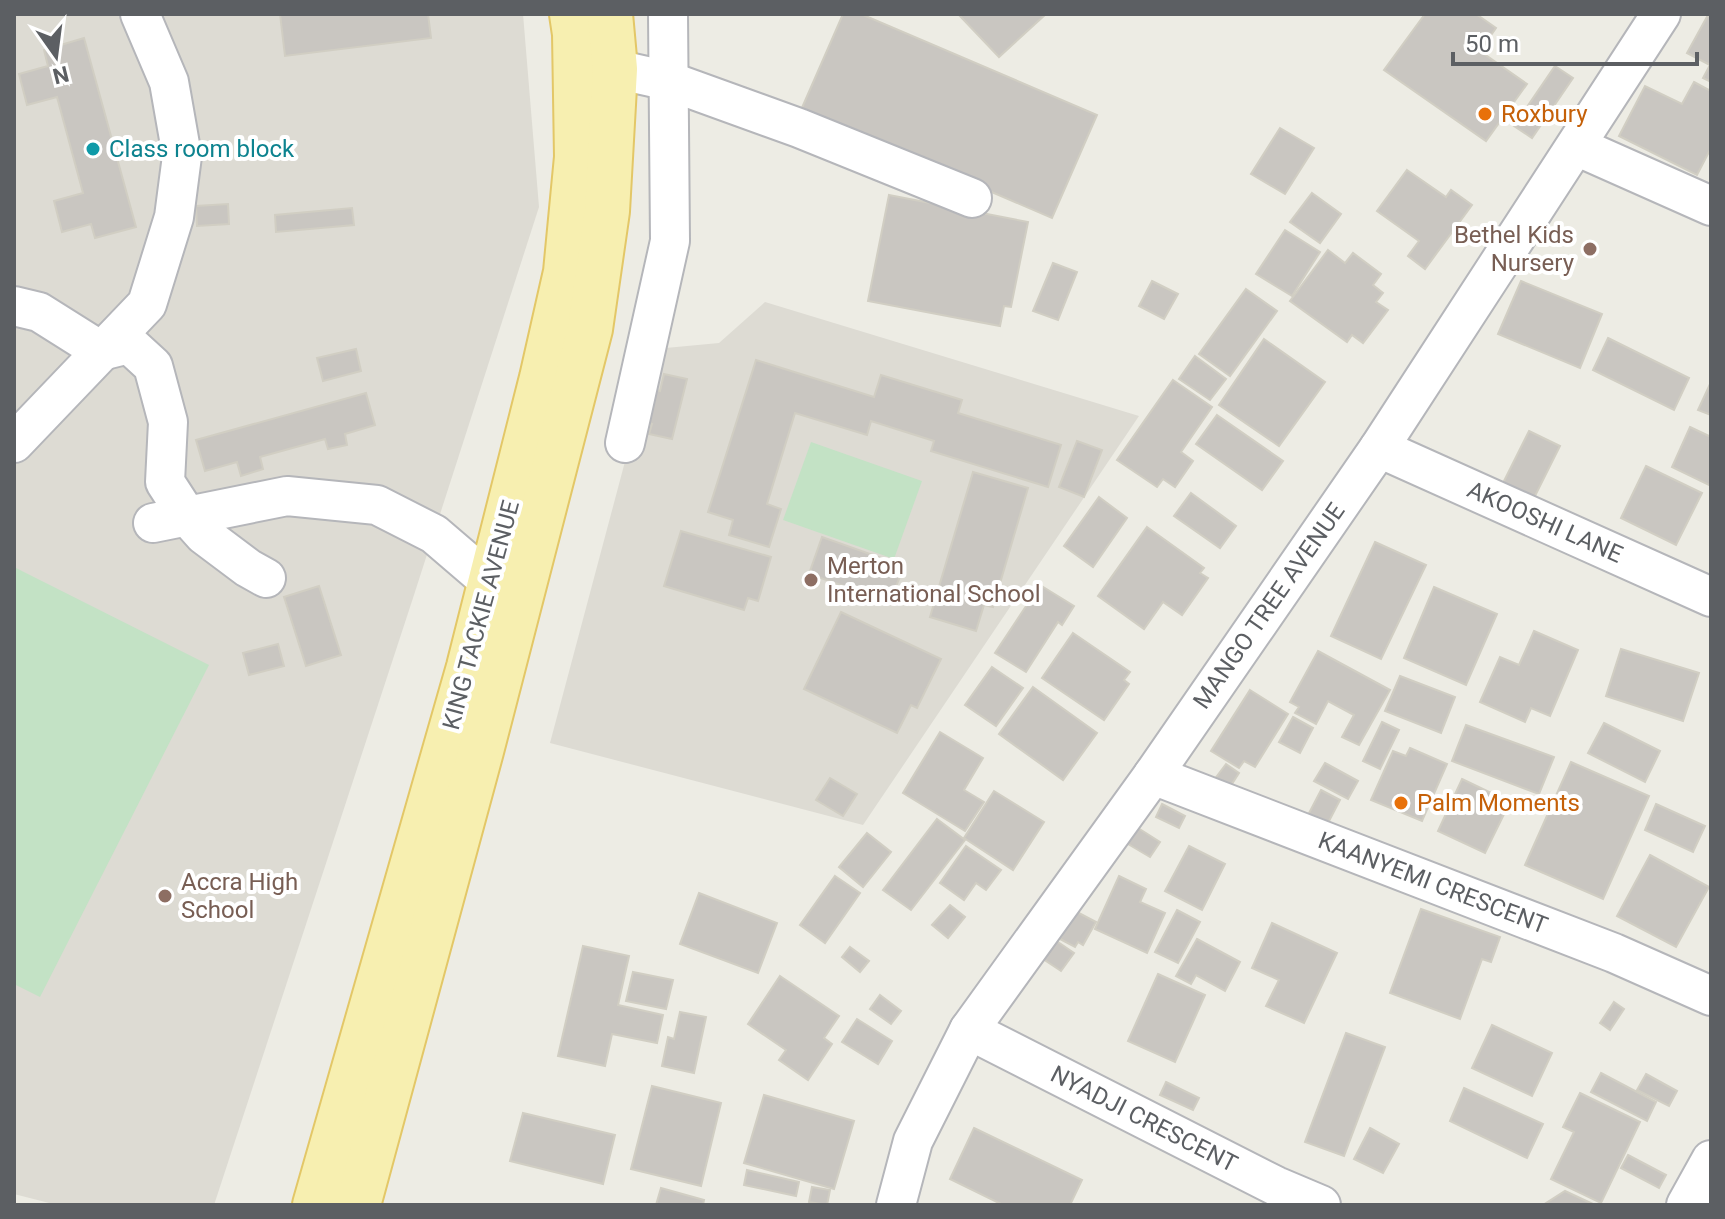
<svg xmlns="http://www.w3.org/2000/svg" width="1725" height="1219" font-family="Roboto,sans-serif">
  <rect width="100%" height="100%" fill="#edece4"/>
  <!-- education -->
  <g fill="#dddbd3">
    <path d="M14 14H523L539 207 413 598 214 1205H57L14 1194Z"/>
    <path d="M765 302 1139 416 863 825 550 743 655 349 719 343Z"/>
  </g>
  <!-- green -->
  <g fill="#c3e2c5">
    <path d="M811 442 922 481 894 559 783 520Z"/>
    <path d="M14 567 209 665 40 997 14 984Z"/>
  </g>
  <!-- building -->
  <g fill="#c9c6c1" stroke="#d1cec3" stroke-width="2">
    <path d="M280 14H428L431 38 285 56Z"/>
    <path d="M843 14H861L1097 115 1052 218 801 110Z"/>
    <path d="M958 14H1046L999 57Z"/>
    <path d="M1425 14H1476L1496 28 1480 51 1527 84 1486 141 1384 70Z"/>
    <path d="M1708 15 1711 16V82L1703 78 1710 65 1687 53Z"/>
    <path d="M84 38 136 227 95 238 91 224 62 232 54 201 83 193 57 97 27 105 19 74 48 66 44 50Z"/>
    <path d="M1555 66 1573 78 1532 138 1514 126Z"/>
    <path d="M1694 82 1711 91V148L1697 175 1619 136 1645 86 1682 104Z"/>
    <path d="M1280 128 1314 148 1285 194 1251 174Z"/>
    <path d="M1407 170 1446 197 1451 190 1472 205 1425 269 1408 256 1419 241 1377 211Z"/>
    <path d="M1312 193 1341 214 1320 243 1290 222Z"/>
    <path d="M889 195 1028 222 1011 307 1004 306 1000 326 868 301Z"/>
    <path d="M228 204 229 224 197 226 196 206Z"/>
    <path d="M352 208 354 225 276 232 275 215Z"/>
    <path d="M1285 230 1320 252 1292 296 1256 274Z"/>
    <path d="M1328 250 1345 263 1353 253 1381 274 1373 285 1383 293 1376 302 1388 310 1363 343 1352 335 1347 342 1290 301Z"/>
    <path d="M1053 263 1077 272 1058 320 1033 311Z"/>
    <path d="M1152 281 1178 294 1164 319 1139 306Z"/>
    <path d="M1521 281 1602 314 1580 368 1498 334Z"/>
    <path d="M1246 289 1277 311 1230 376 1199 354Z"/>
    <path d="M1608 338 1689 378 1674 410 1593 370Z"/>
    <path d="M1264 339 1325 382 1279 446 1219 405Z"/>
    <path d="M356 349 361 371 323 381 317 358Z"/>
    <path d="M1195 356 1226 379 1210 400 1179 379Z"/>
    <path d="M756 360 874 397 881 375 962 400 958 413 1061 445 1048 487 931 451 934 441 871 421 867 435 795 413 767 504 781 509 769 547 729 535 733 520 708 512Z"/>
    <path d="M664 374 687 379 672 439 649 434 652 424 646 422 653 389 660 391Z"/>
    <path d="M1173 380 1212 407 1181 452 1193 461 1175 487 1163 479 1157 487 1117 460Z"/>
    <path d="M1711 382V415L1698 410Z"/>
    <path d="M366 393 375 425 345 434 347 445 328 449 325 439 260 457 263 469 241 476 237 462 205 471 196 440Z"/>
    <path d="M1217 415 1283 461 1262 490 1196 444Z"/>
    <path d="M1690 427 1711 437V486L1672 467Z"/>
    <path d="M1529 431 1560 446 1532 502 1501 487Z"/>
    <path d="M1077 441 1102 450 1084 497 1059 487Z"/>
    <path d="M1646 466 1702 493 1676 545 1621 518Z"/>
    <path d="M973 472 1028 488 993 607 984 605 976 631 930 617Z"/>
    <path d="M1191 493 1236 526 1220 548 1174 516Z"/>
    <path d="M1099 497 1127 518 1093 567 1064 546Z"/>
    <path d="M1147 527 1204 568 1200 573 1208 578 1182 615 1163 602 1144 629 1098 596Z"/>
    <path d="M681 531 771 557 758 601 748 598 744 610 664 586Z"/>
    <path d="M822 537 904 566 890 602 809 574Z"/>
    <path d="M1375 542 1426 565 1381 659 1331 636Z"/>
    <path d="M1040 585 1074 606 1062 625 1058 622 1026 672 995 653Z"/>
    <path d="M319 586 341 655 306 666 284 597Z"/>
    <path d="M1434 587 1497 614 1466 685 1404 658Z"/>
    <path d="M841 612 941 659 917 708 911 705 897 733 804 689Z"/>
    <path d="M1534 631 1578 650 1550 716 1531 708 1525 722 1480 702 1500 657 1519 665Z"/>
    <path d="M1073 633 1130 672 1124 680 1129 684 1104 720 1042 678Z"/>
    <path d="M278 644 284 666 249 675 243 653Z"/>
    <path d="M1621 649 1699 673 1683 721 1606 696Z"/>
    <path d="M1318 651 1390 690 1359 745 1342 737 1354 715 1328 701 1316 724 1295 713 1299 707 1290 702Z"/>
    <path d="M992 667 1023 688 996 726 965 705Z"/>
    <path d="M1400 676 1455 697 1441 733 1385 711Z"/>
    <path d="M1033 687 1097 733 1063 780 999 734Z"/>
    <path d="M1250 690 1288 714 1255 767 1244 761 1239 768 1211 751Z"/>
    <path d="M1293 717 1313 728 1300 753 1279 742Z"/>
    <path d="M1382 722 1399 730 1380 769 1363 761Z"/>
    <path d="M1604 723 1660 751 1645 782 1588 753Z"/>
    <path d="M1466 725 1554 757 1539 794 1452 761Z"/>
    <path d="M940 732 983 758 964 790 984 802 965 831 903 793Z"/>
    <path d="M1410 748 1447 764 1422 821 1371 800 1393 751 1406 756Z"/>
    <path d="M1571 762 1649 796 1603 899 1525 865Z"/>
    <path d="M1325 763 1358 781 1348 799 1314 781Z"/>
    <path d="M1226 764 1239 773 1228 790 1214 780Z"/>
    <path d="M830 778 857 794 843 816 816 800Z"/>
    <path d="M1462 779 1510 802 1485 853 1438 831Z"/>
    <path d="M1321 790 1340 800 1327 825 1308 815Z"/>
    <path d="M994 791 1044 822 1013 870 964 838Z"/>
    <path d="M1162 804 1185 816 1179 828 1156 817Z"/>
    <path d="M1656 804 1705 826 1693 852 1645 830Z"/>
    <path d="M937 819 965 840 911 910 883 890Z"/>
    <path d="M1138 828 1160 842 1150 857 1128 844Z"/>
    <path d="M867 833 891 852 863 887 839 867Z"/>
    <path d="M966 846 1001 870 986 890 976 883 964 900 940 883Z"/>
    <path d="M1189 846 1225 864 1202 910 1165 891Z"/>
    <path d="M1650 855 1709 887 1676 947 1617 916Z"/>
    <path d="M835 876 860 893 825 943 800 925Z"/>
    <path d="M1119 876 1146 889 1140 902 1165 913 1147 953 1095 929Z"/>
    <path d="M699 893 777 923 758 973 680 944Z"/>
    <path d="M950 905 965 917 948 938 932 925Z"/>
    <path d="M1421 909 1500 937 1491 962 1482 959 1460 1019 1390 993Z"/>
    <path d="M1177 910 1200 922 1178 963 1155 952Z"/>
    <path d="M1075 911 1096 922 1083 945 1078 942 1075 947 1060 939Z"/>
    <path d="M1272 923 1337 953 1304 1023 1266 1006 1279 980 1252 968Z"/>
    <path d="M1197 939 1240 962 1225 991 1196 975 1191 984 1176 976Z"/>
    <path d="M1055 940 1074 953 1061 971 1043 959Z"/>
    <path d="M583 946 629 956 618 1005 663 1015 657 1043 612 1034 605 1066 558 1056Z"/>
    <path d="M850 947 869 961 860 972 842 957Z"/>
    <path d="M633 972 673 980 666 1009 626 1001Z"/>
    <path d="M1158 974 1205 995 1175 1062 1128 1041Z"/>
    <path d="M780 976 839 1016 824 1038 832 1044 808 1080 779 1060 786 1050 748 1024Z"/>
    <path d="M880 995 901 1011 891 1024 870 1009Z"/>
    <path d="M1614 1002 1624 1009 1610 1030 1600 1023Z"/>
    <path d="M680 1012 706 1017 694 1073 662 1066 668 1037 674 1039Z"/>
    <path d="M857 1019 892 1041 878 1064 842 1042Z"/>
    <path d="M1492 1025 1552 1053 1532 1096 1472 1068Z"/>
    <path d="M1346 1033 1385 1047 1344 1156 1305 1142Z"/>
    <path d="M1601 1073 1656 1102 1647 1121 1591 1092Z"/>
    <path d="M1646 1074 1677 1091 1669 1106 1637 1090Z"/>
    <path d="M1166 1082 1199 1098 1193 1110 1160 1095Z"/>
    <path d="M652 1086 721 1103 701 1186 631 1169Z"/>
    <path d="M1464 1088 1543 1124 1527 1158 1450 1121Z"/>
    <path d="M1580 1093 1640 1122 1601 1203 1551 1179 1574 1132 1563 1127Z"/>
    <path d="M764 1095 854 1121 834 1189 744 1163Z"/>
    <path d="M523 1113 615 1135 603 1184 510 1161Z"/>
    <path d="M974 1128 1082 1180 1070 1205H1003L950 1179Z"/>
    <path d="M1370 1128 1399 1144 1383 1173 1354 1159Z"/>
    <path d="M1628 1155 1666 1175 1659 1188 1621 1168Z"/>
    <path d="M747 1170 799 1182 796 1196 744 1185Z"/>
    <path d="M812 1187 830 1190 827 1205 809 1202Z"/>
    <path d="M661 1188 704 1200 703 1205H656Z"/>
    <path d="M1565 1191 1595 1205H1543Z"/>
  </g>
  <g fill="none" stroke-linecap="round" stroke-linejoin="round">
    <defs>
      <g id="minor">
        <path d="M615 69 669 81 799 128 972 198"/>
        <path d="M1576 146 1711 206"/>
        <path d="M14 306 39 312 101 351 129 344 153 366 168 422 165 482 187 516 204 535 248 568 266 578"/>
        <path d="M14 443 147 304 174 217 182 156 169 82 140 14"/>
        <path d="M625 443 670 241 668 14"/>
        <path d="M1379 448 1711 597"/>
        <path d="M153 523 287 496 377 505 434 534 490 582"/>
        <path d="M1153 775 1614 953 1711 996"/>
        <path d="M969 1030 1276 1186 1321 1205"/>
        <path d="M896 1205 913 1141 969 1030 1153 775 1379 448 1661 14"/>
        <path d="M1686 1205 1711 1160"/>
      </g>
      <g id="major">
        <path d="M315 1205 469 667 542 378 566 272 577 157 575 34 572 14"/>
        <path d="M358 1205 481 751 590 329 607 211 615 69 610 14"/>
      </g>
    </defs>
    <!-- minor casing -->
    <use href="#minor" stroke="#b5b6ba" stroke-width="42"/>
    <!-- major casing -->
    <use href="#major" stroke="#e3c767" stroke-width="48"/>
    <!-- minor -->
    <use href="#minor" stroke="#fff" stroke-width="38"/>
    <!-- major -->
    <use href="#major" stroke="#f7efb0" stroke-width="44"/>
  </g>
  <!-- markers -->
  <g fill="#e8710a" stroke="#fff" stroke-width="3">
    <circle cx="1485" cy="114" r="8"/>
    <circle cx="1401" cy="803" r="8"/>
  </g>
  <circle fill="#0f9aa8" stroke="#fff" stroke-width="3" cx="93" cy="149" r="8"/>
  <g fill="#8d6e63" stroke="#fff" stroke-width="3">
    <circle cx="1590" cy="249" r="8"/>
    <circle cx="811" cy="580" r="8"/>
    <circle cx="165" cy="896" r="8"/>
  </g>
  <g text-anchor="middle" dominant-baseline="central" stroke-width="8" stroke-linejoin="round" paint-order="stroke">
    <!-- food labels -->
    <g font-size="24" fill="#c56008" stroke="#fff" text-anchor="start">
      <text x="1501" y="114">Roxbury</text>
      <text x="1417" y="803">Palm Moments</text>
    </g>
    <!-- culture labels -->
    <g font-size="24" fill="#0d838f" stroke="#fff" text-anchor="start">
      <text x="109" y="149">Class room block</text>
    </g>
    <!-- education labels -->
    <g font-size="24" fill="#785e54" stroke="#fff" text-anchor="start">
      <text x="1574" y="235" text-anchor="end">Bethel Kids<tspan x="1574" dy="28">Nursery</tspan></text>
      <text x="827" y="566">Merton<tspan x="827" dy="28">International School</tspan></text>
      <text x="181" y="882">Accra High<tspan x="181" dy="28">School</tspan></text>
    </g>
    <!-- street labels -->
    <g font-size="24" fill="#5c5f63" stroke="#fff">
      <text transform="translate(1545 522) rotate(24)">AKOOSHI LANE</text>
      <text transform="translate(1269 606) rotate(-55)">MANGO TREE AVENUE</text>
      <text transform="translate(481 615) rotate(-75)">KING TACKIE AVENUE</text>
      <text transform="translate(1433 883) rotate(21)">KAANYEMI CRESCENT</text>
      <text transform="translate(1144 1119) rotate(27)">NYADJI CRESCENT</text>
    </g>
  </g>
  <!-- border -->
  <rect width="1725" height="1219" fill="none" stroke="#5c5f63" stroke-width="32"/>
  <!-- north arrow -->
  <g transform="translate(56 56) rotate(166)" stroke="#ffffff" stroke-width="6" paint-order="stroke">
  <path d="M0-6L14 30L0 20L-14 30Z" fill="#5c5f63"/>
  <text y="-12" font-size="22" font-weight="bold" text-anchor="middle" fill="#5c5f63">N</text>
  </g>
  <!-- scale -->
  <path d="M1453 52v12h244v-12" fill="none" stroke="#5c5f63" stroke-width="4"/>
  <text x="1465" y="52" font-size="24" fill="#5c5f63" stroke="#ffffff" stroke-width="6" paint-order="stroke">50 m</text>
</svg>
